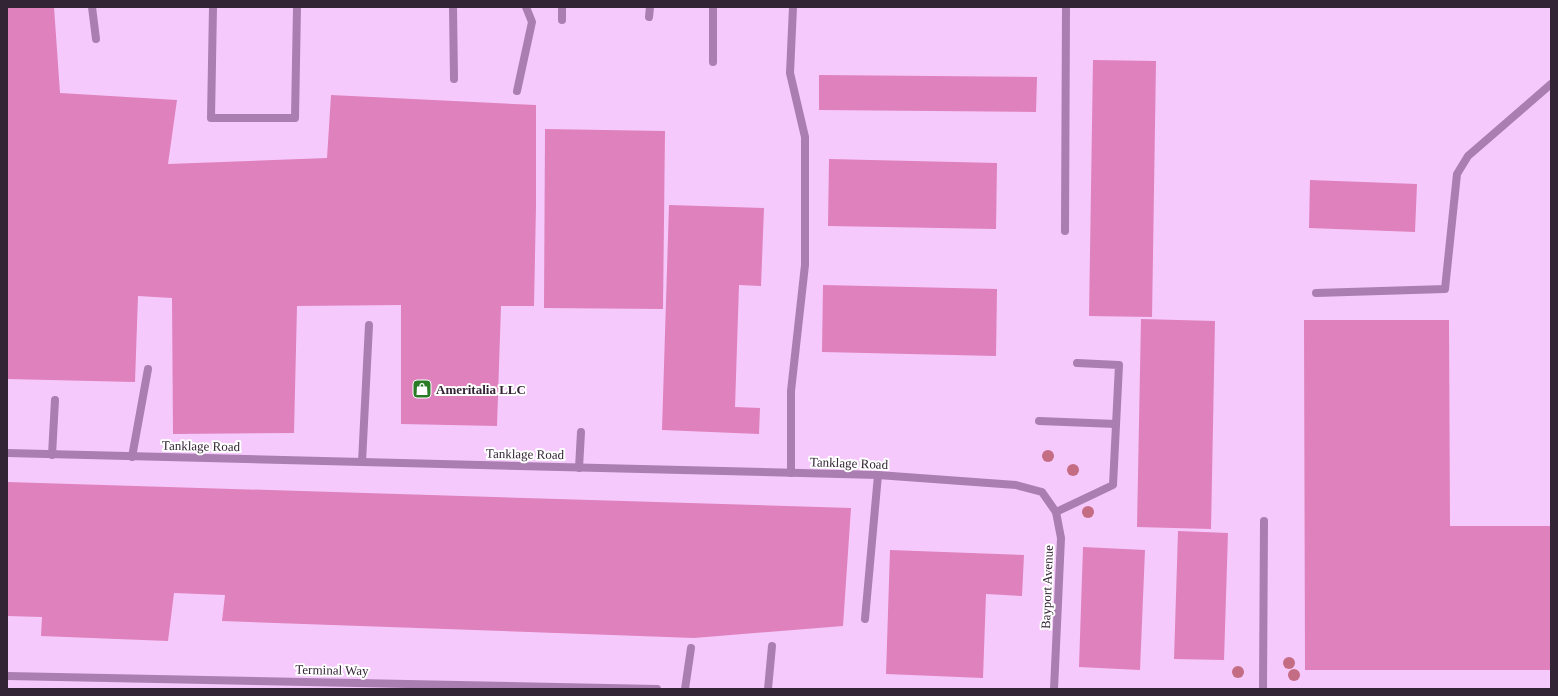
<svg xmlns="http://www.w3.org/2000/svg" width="1558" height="696" font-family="'Times New Roman',serif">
  <rect width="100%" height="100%" fill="#f5d5f9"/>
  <!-- built -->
  <rect fill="#f6c9fc" x="7" y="7" width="1544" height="682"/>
  <!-- building -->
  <g fill="#df81bd">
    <path d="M7 7H54L60 93 177 100 168 164 327 158 331 95 536 105V206L534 306H501L497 426 401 424V305L297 306 294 433 173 434 172 298 138 296 135 382 7 379Z"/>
    <path d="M1093 60 1156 61 1152 317 1089 316Z"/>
    <path d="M819 75 1037 77 1036 112 819 110Z"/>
    <path d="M545 129 665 131 663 309 544 308Z"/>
    <path d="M829 159 997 163 996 229 828 226Z"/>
    <path d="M1310 180 1417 184 1415 232 1309 228Z"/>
    <path d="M669 205 764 208 761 286 739 285 735 407 760 408 759 434 662 430Z"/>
    <path d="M823 285 997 289 996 356 822 352Z"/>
    <path d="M1141 319 1215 321 1211 529 1137 527Z"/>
    <path d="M1304 320H1449L1450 526H1551V670H1305Z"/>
    <path d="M7 482 851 508 843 626 694 638 222 621 225 595 174 593 168 641 41 636 42 617 7 616Z"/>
    <path d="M1178 531 1228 533 1224 660 1174 659Z"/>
    <path d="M1083 547 1145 550 1140 670 1079 667Z"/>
    <path d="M890 550 1024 555 1022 596 986 594 983 678 886 674Z"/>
  </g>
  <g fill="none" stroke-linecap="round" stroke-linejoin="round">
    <!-- service -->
    <g stroke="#aa7eb0" stroke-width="8">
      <path d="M92 7 96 39"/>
      <path d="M213 7 211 118H295L297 7"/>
      <path d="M453 7 454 79"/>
      <path d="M649 17 650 7"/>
      <path d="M562 20V7"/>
      <path d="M713 62V7"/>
      <path d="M517 91 532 22 526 7"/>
      <path d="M1065 231 1066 7"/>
      <path d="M1316 293 1445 289 1457 174 1468 156 1551 84"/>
      <path d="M1039 421 1116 424"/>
      <path d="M52 455 55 400"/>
      <path d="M132 457 148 369"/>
      <path d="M362 462 369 325"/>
      <path d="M579 468 581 432"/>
      <path d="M791 473V391L805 265V137L790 73 793 7"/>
      <path d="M1056 512 1113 485 1119 365 1077 363"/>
      <path d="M865 619 878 475"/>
      <path d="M685 689 691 648"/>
      <path d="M768 689 772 646"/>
      <path d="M1263 689 1264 521"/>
    </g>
    <!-- minor -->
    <g stroke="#aa7eb0" stroke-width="8">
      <path d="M7 453 878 475 1016 485 1042 492 1056 512 1061 538 1054 689"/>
      <path d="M7 676 657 689"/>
    </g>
  </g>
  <!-- trees -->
  <g fill="#c46c84">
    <circle cx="1048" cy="456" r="6"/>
    <circle cx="1073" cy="470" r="6"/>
    <circle cx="1088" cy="512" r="6"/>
    <circle cx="1289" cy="663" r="6"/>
    <circle cx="1238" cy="672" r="6"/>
    <circle cx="1294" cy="675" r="6"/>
  </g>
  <!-- icons -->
  <defs>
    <symbol id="shop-square" viewBox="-11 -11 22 22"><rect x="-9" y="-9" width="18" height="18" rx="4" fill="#297b26" stroke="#fff"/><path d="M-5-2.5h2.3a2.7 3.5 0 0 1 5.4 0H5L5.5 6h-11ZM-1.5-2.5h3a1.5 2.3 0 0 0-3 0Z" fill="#fff"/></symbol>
  </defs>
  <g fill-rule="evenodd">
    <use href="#shop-square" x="411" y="378" width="22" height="22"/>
  </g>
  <g text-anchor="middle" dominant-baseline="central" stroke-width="4" stroke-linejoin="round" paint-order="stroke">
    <!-- poi labels -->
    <g font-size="13" font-weight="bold" fill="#332435" stroke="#fff" text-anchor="start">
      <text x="436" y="389">Ameritalia LLC</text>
    </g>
    <!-- street labels -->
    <g font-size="13" fill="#332435" stroke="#fff">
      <text transform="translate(201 446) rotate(1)">Tanklage Road</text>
      <text transform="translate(525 454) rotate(1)">Tanklage Road</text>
      <text transform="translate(849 463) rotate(2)">Tanklage Road</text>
      <text transform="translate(1047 587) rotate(-88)">Bayport Avenue</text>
      <text transform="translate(332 670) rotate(1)">Terminal Way</text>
    </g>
  </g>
  <!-- border -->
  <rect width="1558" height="696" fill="none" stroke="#332435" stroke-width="16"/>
</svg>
